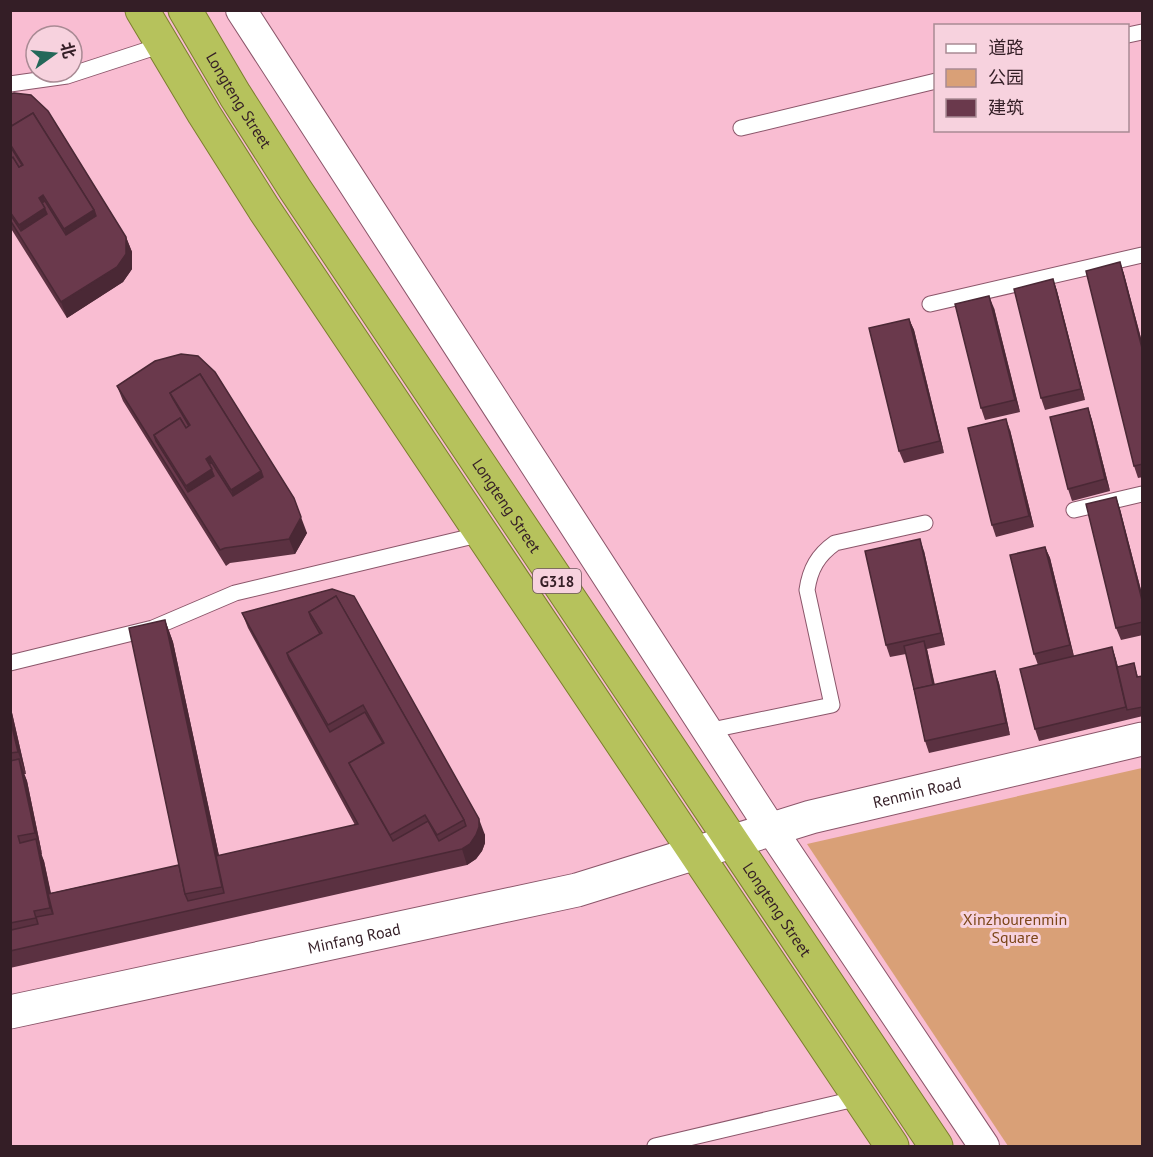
<svg xmlns="http://www.w3.org/2000/svg" width="1153" height="1157" font-family="'PT Sans','Noto Sans SC',sans-serif">
  <rect width="100%" height="100%" fill="#f9bdd2"/>
  <!-- green -->
  <path fill="#d9a077" d="M1142 768V1146H1008L807 844Z"/>
  <g fill="none" stroke-linecap="round" stroke-linejoin="round">
    <defs>
      <g id="service">
        <path d="M1128 35 1142 32"/>
        <path d="M10 84 67 76 162 45"/>
        <path d="M741 128 936 81"/>
        <path d="M930 304 1142 255"/>
        <path d="M1074 510 1142 494"/>
        <path d="M10 663 153 628 235 593 482 534"/>
        <path d="M707 731 832 705 807 590C810 569 818 555 835 543L925 523"/>
        <path d="M655 1146 859 1098"/>
      </g>
      <path id="minor" d="M241 10 771 829 984 1146"/>
      <g id="tertiary">
        <path id="s1" d="M10 1012 577 890 811 817 1142 739"/>
      </g>
      <g id="trunk">
        <path d="M142 10 204 114 264 209 892 1146"/>
        <path id="s2" d="M185 10 235 95 295 189 936 1146"/>
      </g>
    </defs>
    <!-- service casing -->
    <use href="#service" stroke="#8b566a" stroke-width="17"/>
    <!-- minor casing -->
    <use href="#minor" stroke="#8b566a" stroke-width="32"/>
    <!-- tertiary casing -->
    <use href="#tertiary" stroke="#8b566a" stroke-width="35"/>
    <!-- trunk casing -->
    <use href="#trunk" stroke="#7c7e2e" stroke-width="35"/>
    <!-- service -->
    <use href="#service" stroke="#fff" stroke-width="15"/>
    <!-- minor -->
    <use href="#minor" stroke="#fff" stroke-width="30"/>
    <!-- tertiary -->
    <use href="#tertiary" stroke="#fff" stroke-width="33"/>
    <!-- trunk -->
    <use href="#trunk" stroke="#b6c25c" stroke-width="33"/>
  </g>
  <!-- wall -->
  <g fill="#5b3141">
    <path d="M10 94 126 237 132 252V269L123 282 67 318 10 227Z"/>
    <path d="M1120 262 1124 274 1143 346V477L1138 478 1134 466Z"/>
    <path d="M1053 279 1057 291 1085 400 1045 410 1041 398Z"/>
    <path d="M994 308 1020 412 985 420 981 408Z"/>
    <path d="M909 319 914 330 944 453 904 463 899 451Z"/>
    <path d="M155 361 307 533 295 554 230 563 226 566 123 401 117 386Z"/>
    <path d="M1088 408 1092 420 1110 491 1072 501 1068 489Z"/>
    <path d="M1010 430 1034 527 996 537 992 525Z"/>
    <path d="M1116 497 1120 509 1143 598V635L1121 640 1116 628Z"/>
    <path d="M1045 547 1050 558 1074 656 1112 647 1118 667 1134 663 1138 677 1143 676V716L1039 741 1035 729 1038 665 1034 654Z"/>
    <path d="M924 551 945 645 927 649 935 685 995 671 999 683 1010 735 929 753 925 741 906 654 890 657 886 645Z"/>
    <path d="M332 589 485 835V843L482 851 476 859 467 865 10 968V704L26 774H24L27 781 42 854 41 855 44 861 51 893 179 865 165 620 173 642 219 856 355 825 248 628 242 613Z"/>
  </g>
  <!-- shaded-wall -->
  <g fill="#4a2835">
    <path d="M43 195 51 217 27 246 19 225 39 198Z"/>
    <path d="M94 210 102 232 72 251 64 229Z"/>
    <path d="M126 237 132 252V269L123 282 67 318 61 302Z"/>
    <path d="M1120 262 1124 274 1143 346V352Z"/>
    <path d="M1053 279 1057 291 1085 400 1081 389Z"/>
    <path d="M989 296 994 308 1020 412 1015 400Z"/>
    <path d="M909 319 914 330 944 453 940 441Z"/>
    <path d="M1088 408 1092 420 1110 491 1105 479Z"/>
    <path d="M1006 419 1010 430 1034 527 1029 516Z"/>
    <path d="M210 456 218 478 194 508 186 486 206 459Z"/>
    <path d="M261 471 269 493 239 512 231 490Z"/>
    <path d="M1116 497 1120 509 1143 598V604Z"/>
    <path d="M301 517 307 533 295 554 289 539Z"/>
    <path d="M920 539 924 551 945 645 941 633Z"/>
    <path d="M1045 547 1050 558 1074 657 1070 645Z"/>
    <path d="M165 620 173 642 229 902H228L222 887Z"/>
    <path d="M924 641 927 649 937 697 934 689Z"/>
    <path d="M1112 647 1116 659 1128 710Z"/>
    <path d="M995 671 999 683 1010 735 1006 723Z"/>
    <path d="M10 704 26 774 18 752 10 718Z"/>
    <path d="M19 759 27 781 42 854 35 833Z"/>
    <path d="M479 819 485 835V843L482 851 476 859 467 865 462 849Z"/>
    <path d="M36 839 44 861 58 929 50 908Z"/>
  </g>
  <!-- building -->
  <g fill="#6a394c" stroke="#4a2835" stroke-width="1.5" fill-rule="evenodd">
    <path d="M14 93 31 95 48 111 126 237V254L117 267 61 302 10 220V214L21 231 47 214 42 203 45 201 66 235 96 216 94 210 33 113 10 127V94Z"/>
    <path d="M33 113 94 210 64 229 43 195 39 198 45 208 19 225 10 212V159L13 157 19 167 23 165 10 144V127Z"/>
    <path d="M10 146 22 165 19 167 13 157 10 159Z"/>
    <path d="M1120 262 1143 352V464L1134 466 1086 271Z"/>
    <path d="M1053 279 1081 389 1041 398 1014 289Z"/>
    <path d="M989 296 1015 400 981 408 955 304Z"/>
    <path d="M909 319 940 441 899 451 869 328Z"/>
    <path d="M181 354 198 356 215 372 294 498 301 517 289 539 225 548 220 550 117 386 155 361ZM200 374 261 471 263 477 233 496 212 463 209 464 214 476 188 492 156 441 154 435 180 418 186 428 189 426 173 399 170 393Z"/>
    <path d="M200 374 261 471 231 490 210 456 206 459 212 469 186 486 154 435 180 418 186 428 190 425 170 393Z"/>
    <path d="M1088 408 1105 479 1068 489 1050 417Z"/>
    <path d="M1006 419 1029 516 992 525 968 428Z"/>
    <path d="M1116 497 1143 604V622L1116 628 1086 504Z"/>
    <path d="M920 539 941 633 886 645 865 551Z"/>
    <path d="M1045 547 1070 645 1034 654 1010 555Z"/>
    <path d="M332 589 354 596 479 819V827L476 835 470 844 462 849 10 951V927L11 930 38 924 36 917 53 914 48 894 179 865 185 894 188 901 224 893 216 856 358 824 242 613ZM336 596 464 820 466 826 439 841 428 821 393 841 352 769 349 763 383 743 365 712 330 732 289 659 287 653 320 634 311 618 309 612Z"/>
    <path d="M336 596 464 820 437 835 425 815 390 835 349 763 384 743 363 705 328 725 287 653 322 633 309 612Z"/>
    <path d="M165 620 222 887 185 894 129 628Z"/>
    <path d="M924 641 933 685 914 689 904 646Z"/>
    <path d="M1112 647 1126 707 1035 729 1020 669Z"/>
    <path d="M1134 663 1137 677 1143 676V707L1127 710 1117 667Z"/>
    <path d="M995 671 1006 723 925 741 914 689Z"/>
    <path d="M10 718 18 752 10 753Z"/>
    <path d="M19 759 35 833 18 836 20 843 36 839 50 908 34 911 36 918 10 923V761Z"/>
  </g>
  <g text-anchor="middle" dominant-baseline="central" stroke-width="6" stroke-linejoin="round" paint-order="stroke">
    <!-- shield labels -->
    <rect fill="#f7d2de" stroke="#6e545d" stroke-width="1.5" x="533" y="569" width="48" height="24" rx="4.5"/>
    <g font-size="15" font-weight="bold" fill="#341e26">
      <text x="557" y="581">G318</text>
    </g>
    <!-- street labels -->
    <g font-size="16" fill="#341e26" stroke="#f7d2de">
      <text stroke="none"><textPath href="#s2" startOffset="105">Longteng Street</textPath></text>
      <text stroke="none"><textPath href="#s2" startOffset="591">Longteng Street</textPath></text>
      <text stroke="none"><textPath href="#s1" startOffset="934">Renmin Road</textPath></text>
      <text stroke="none"><textPath href="#s2" startOffset="1077">Longteng Street</textPath></text>
      <text stroke="none"><textPath href="#s1" startOffset="352">Minfang Road</textPath></text>
    </g>
    <!-- park labels -->
    <g font-size="16" fill="#7c4619" stroke="#f7d2de">
      <text x="1015" y="919">Xinzhourenmin<tspan x="1015" dy="18">Square</tspan></text>
    </g>
  </g>
  <!-- border -->
  <rect width="1153" height="1157" fill="none" stroke="#341e26" stroke-width="24"/>
  <!-- legend -->
  <rect x="934" y="24" width="195" height="108" fill="#f7d2de" stroke="#a98a94" stroke-width="1.5"/>
  <rect x="946" y="44" width="30" height="9" fill="#ffffff" stroke="#a98a94" stroke-width="1.5"/>
  <text x="988" y="54" font-size="18" fill="#341e26">道路</text>
  <rect x="946" y="69" width="30" height="18" fill="#d9a077" stroke="#a98a94" stroke-width="1.5"/>
  <text x="988" y="84" font-size="18" fill="#341e26">公园</text>
  <rect x="946" y="99" width="30" height="18" fill="#6a394c" stroke="#a98a94" stroke-width="1.5"/>
  <text x="988" y="114" font-size="18" fill="#341e26">建筑</text>
  <!-- north arrow -->
  <g transform="translate(54 54) rotate(75)"><circle r="28" fill="#f7d2de" stroke="#a98a94" stroke-width="1.5"/>
  <path d="M0-4.5L10 22L0 15L-10 22Z" fill="#246859"/>
  <text y="-9" font-size="16" font-weight="bold" text-anchor="middle" fill="#341e26">北</text>
  </g>
</svg>
